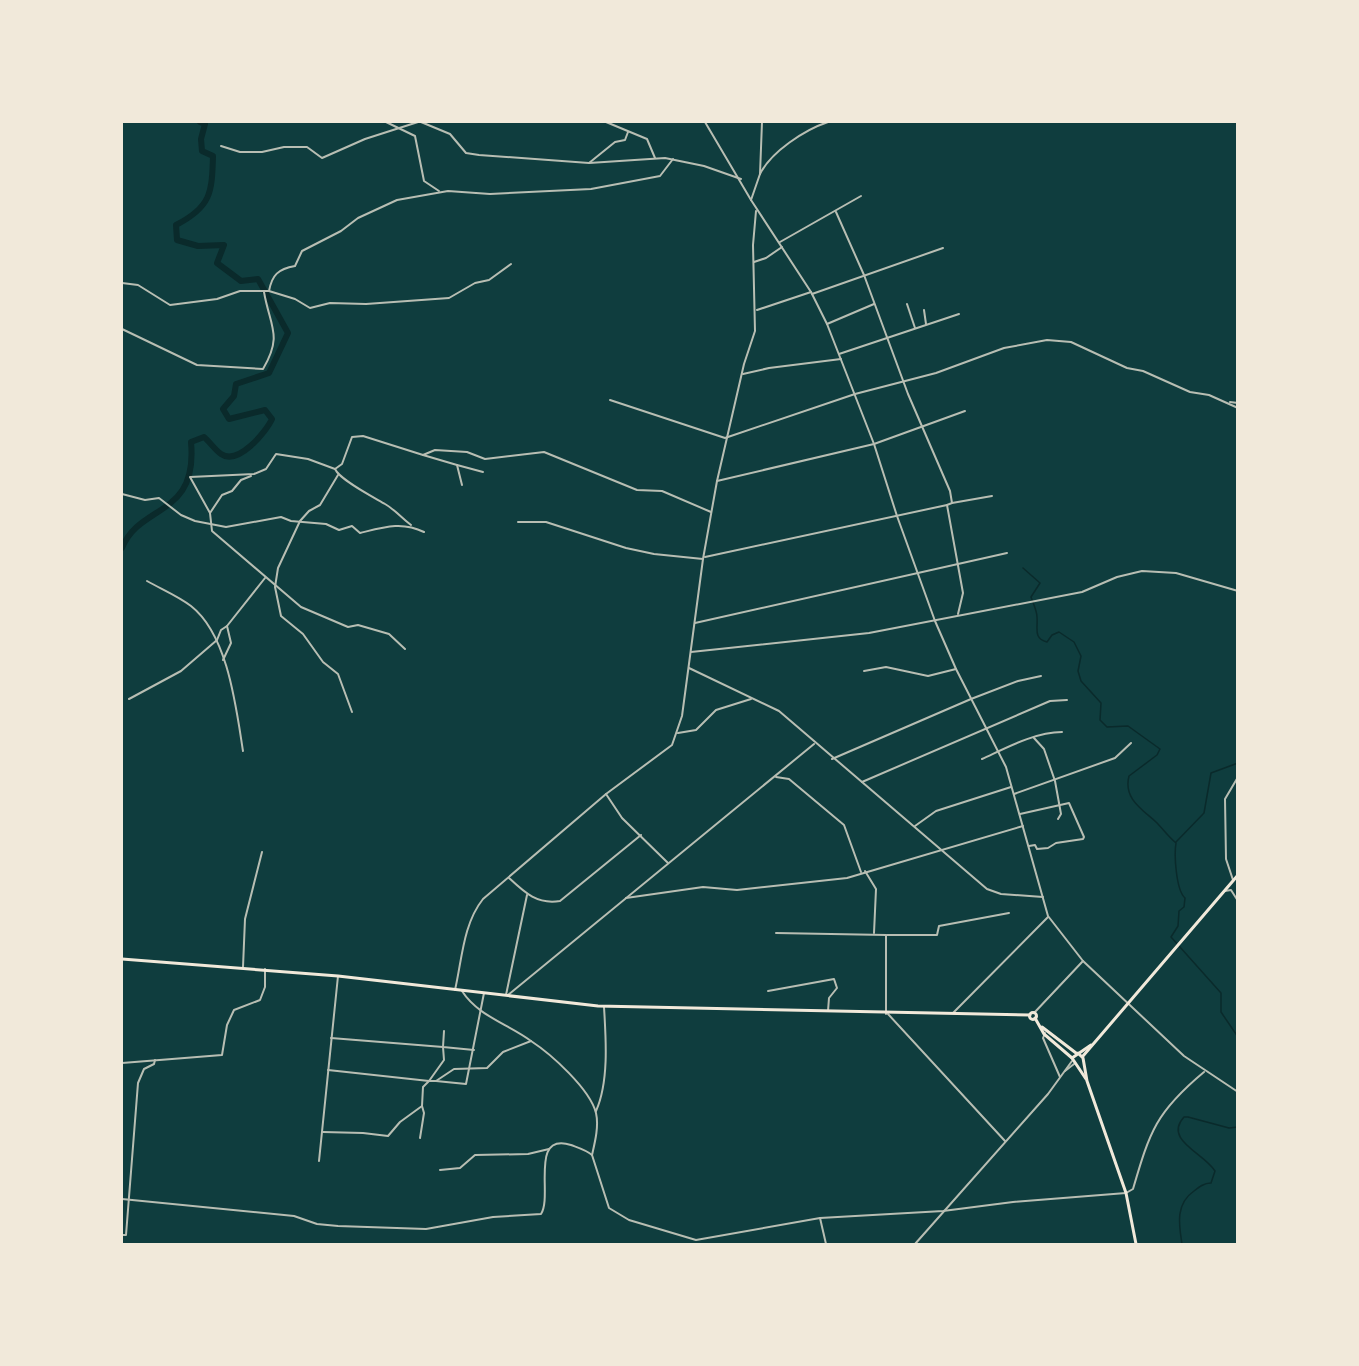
<svg xmlns="http://www.w3.org/2000/svg" width="1359" height="1366" font-family="Barlow,sans-serif">
  <rect width="100%" height="100%" fill="#0f3d3e"/>
  <g fill="none" stroke-linecap="round" stroke-linejoin="round">
    <!-- stream -->
    <g stroke="#0a2a2b" stroke-width="1.5">
      <path d="M1023 568 1040 583 1031 597C1033 603 1037 611 1037 617 1038 629 1033 638 1047 642L1052 635 1059 632 1074 642 1081 656 1078 671 1081 681 1101 703 1100 720 1107 727 1128 726 1160 749 1157 755 1129 776C1123 799 1143 810 1156 822 1163 829 1168 836 1176 843 1174 855 1176 890 1185 898L1184 907 1179 911 1178 926 1171 937 1221 993V1012L1238 1037"/>
      <path d="M1176 842 1204 813 1211 773 1238 763"/>
      <path d="M1182 1244C1179 1225 1175 1204 1194 1191 1199 1187 1204 1183 1211 1183L1215 1171C1204 1153 1163 1140 1184 1117H1188L1229 1128 1238 1127"/>
    </g>
    <!-- river -->
    <path stroke="#0a2a2b" stroke-width="6" d="M122 548C140 503 198 518 191 442L204 437C210 442 215 450 221 454 238 466 266 432 272 419L265 410 229 419 223 409 234 396 236 384 269 373 288 333 258 279 241 281 217 263 224 245 198 246 177 240 176 225C211 207 212 193 213 156L202 151 201 139 205 124 200 122"/>
    <!-- minor -->
    <g stroke="#b8beb3" stroke-width="2">
      <path d="M386 122 415 136 424 181 439 191"/>
      <path d="M421 122 450 134 466 153 479 155 589 163 665 158 704 166 741 179"/>
      <path d="M606 122 647 139 655 158"/>
      <path d="M705 122 751 200"/>
      <path d="M221 146 240 152H262L284 147H307L322 158 365 139 418 122"/>
      <path d="M589 163 615 142 625 140 628 132"/>
      <path d="M760 174C771 152 804 130 828 122"/>
      <path d="M836 212 864 275 908 394 950 491 952 503 947 505 963 593 958 614"/>
      <path d="M780 242 861 196"/>
      <path d="M754 262 766 258 782 247"/>
      <path d="M122 283 138 285 170 305 217 299 240 291H269L295 299 310 308 330 303 366 304 449 298 475 283 489 280 511 264"/>
      <path d="M269 291C272 275 278 269 295 266L302 251 341 231 358 218 397 200 448 191 490 194 591 189 660 176 673 159"/>
      <path d="M812 294 943 248"/>
      <path d="M907 304 915 328"/>
      <path d="M757 310 811 292"/>
      <path d="M924 310 926 324"/>
      <path d="M827 324 874 304"/>
      <path d="M122 329 197 365 263 369C283 335 270 327 264 292"/>
      <path d="M839 354 959 314"/>
      <path d="M743 374 769 368 841 359"/>
      <path d="M610 400 725 438 855 394 936 373 1004 348 1047 340 1071 342 1127 368 1143 371 1190 392 1209 395 1238 408"/>
      <path d="M1230 402 1238 403"/>
      <path d="M423 455 457 465 462 485"/>
      <path d="M457 465 483 472"/>
      <path d="M335 469C340 480 373 497 385 504 394 509 402 518 411 525"/>
      <path d="M338 475 320 505 309 511 300 521 278 568 275 587 281 616 303 634 323 662 338 674 352 712"/>
      <path d="M717 481 874 444 965 411"/>
      <path d="M122 494 145 500 159 498 181 515 195 521 226 527 281 517 291 521 326 524 339 530 352 526 360 533C384 527 402 521 424 532"/>
      <path d="M952 503 992 496"/>
      <path d="M210 513 222 495 232 491 241 480 251 476"/>
      <path d="M518 522H546L626 548 654 554 703 559"/>
      <path d="M705 557 947 505"/>
      <path d="M147 581C161 589 178 596 191 606 228 635 236 707 243 751"/>
      <path d="M695 623 1007 553"/>
      <path d="M405 649 389 634 358 625 348 627 301 607 212 531 210 513 190 477 254 474 266 469 276 454 308 459 335 469 342 464 352 437 363 436 423 455 435 450 467 452 485 459 544 452 637 490 662 491 711 512"/>
      <path d="M691 652 869 633 1082 592 1117 577 1142 571 1176 573 1238 591"/>
      <path d="M223 660 231 643 227 626"/>
      <path d="M689 668 779 711 987 889 1001 894 1043 897"/>
      <path d="M864 671 886 667 928 676 956 669"/>
      <path d="M129 699 181 671 217 640 221 630 227 626 265 578"/>
      <path d="M678 733 696 730 716 710 751 699"/>
      <path d="M1034 738 1044 749 1055 781 1061 814 1058 819"/>
      <path d="M832 759 971 699 1018 681 1041 676"/>
      <path d="M982 759C1006 748 1035 732 1062 732"/>
      <path d="M776 777 789 779 844 825 861 872"/>
      <path d="M862 782 1050 701 1067 700"/>
      <path d="M606 794 622 818 668 863"/>
      <path d="M1014 794 1115 758 1131 743"/>
      <path d="M1020 814 1069 803 1084 837 1083 839 1056 843 1048 848 1037 849 1035 845 1029 846"/>
      <path d="M915 826 936 811 1011 787"/>
      <path d="M865 871 876 889 874 933"/>
      <path d="M509 878C524 892 537 905 560 901L641 835"/>
      <path d="M1225 891 1231 890 1238 901"/>
      <path d="M626 898 703 887 737 890 847 878 1023 826"/>
      <path d="M776 933 886 935V1014"/>
      <path d="M887 935H937L939 926 1009 913"/>
      <path d="M243 967 245 919 262 852"/>
      <path d="M462 991C478 1016 508 1024 531 1041"/>
      <path d="M768 991 834 979 837 988 829 998 828 1011"/>
      <path d="M506 995 527 895"/>
      <path d="M508 995 814 744"/>
      <path d="M953 1013 1048 917"/>
      <path d="M888 1014 1005 1141"/>
      <path d="M444 1031 443 1047 474 1050"/>
      <path d="M1045 1033 1043 1038 1060 1077"/>
      <path d="M122 1063 222 1055 227 1025 234 1010 260 1000 265 987V969"/>
      <path d="M328 1070 429 1081 444 1060 443 1047 331 1038"/>
      <path d="M436 1081 466 1084 484 993"/>
      <path d="M596 1111C609 1082 606 1039 604 1007"/>
      <path d="M323 1132 363 1133 388 1136 400 1122 422 1106 423 1087 429 1081H436L454 1069 487 1068 503 1052 531 1041C551 1054 590 1089 596 1113 599 1126 595 1142 592 1155"/>
      <path d="M420 1138 424 1113 422 1106"/>
      <path d="M319 1161 338 976"/>
      <path d="M440 1170 460 1168 475 1155 528 1154 549 1149"/>
      <path d="M820 1218 826 1244"/>
      <path d="M122 1235H126L138 1083 144 1069 154 1064 155 1060"/>
    </g>
    <!-- tertiary -->
    <g stroke="#b8beb3" stroke-width="2">
      <path d="M762 122 760 174 751 200 811 292 827 324 874 444 897 516 935 621 956 669 1006 767 1048 916 1083 961 1184 1056 1238 1092"/>
      <path d="M1233 880 1226 859 1225 799 1238 777"/>
      <path d="M455 990C462 960 463 924 483 899L606 794 672 745 682 716 703 559 717 481 744 364 755 331 753 245 756 211"/>
      <path d="M1034 1013 1083 961"/>
      <path d="M1065 1071 1074 1064"/>
      <path d="M122 1199 294 1216 317 1224 338 1226 426 1229 493 1217 541 1214C553 1196 529 1132 571 1145 579 1148 586 1150 592 1155L609 1208 629 1220 696 1240 820 1218 943 1211 1013 1202 1126 1193 1133 1189C1150 1131 1156 1112 1204 1072"/>
      <path d="M915 1244 1048 1094 1072 1061"/>
    </g>
    <!-- primary -->
    <g stroke="#f1e9da" stroke-width="3">
      <path d="M122 959 338 976 598 1006 1030 1015"/>
      <circle cx="1033" cy="1016" r="3.5"/>
      <path d="M1035 1018 1044 1034 1072 1058"/>
      <path d="M1042 1027 1076 1053"/>
      <path d="M1078 1053 1083 1058 1087 1081 1126 1193 1136 1244"/>
      <path d="M1083 1056 1238 875"/>
      <path d="M1086 1079 1072 1058 1091 1045"/>
    </g>
  </g>
  <!-- border -->
  <rect width="1359" height="1366" fill="none" stroke="#f1e9da" stroke-width="246"/>
</svg>
